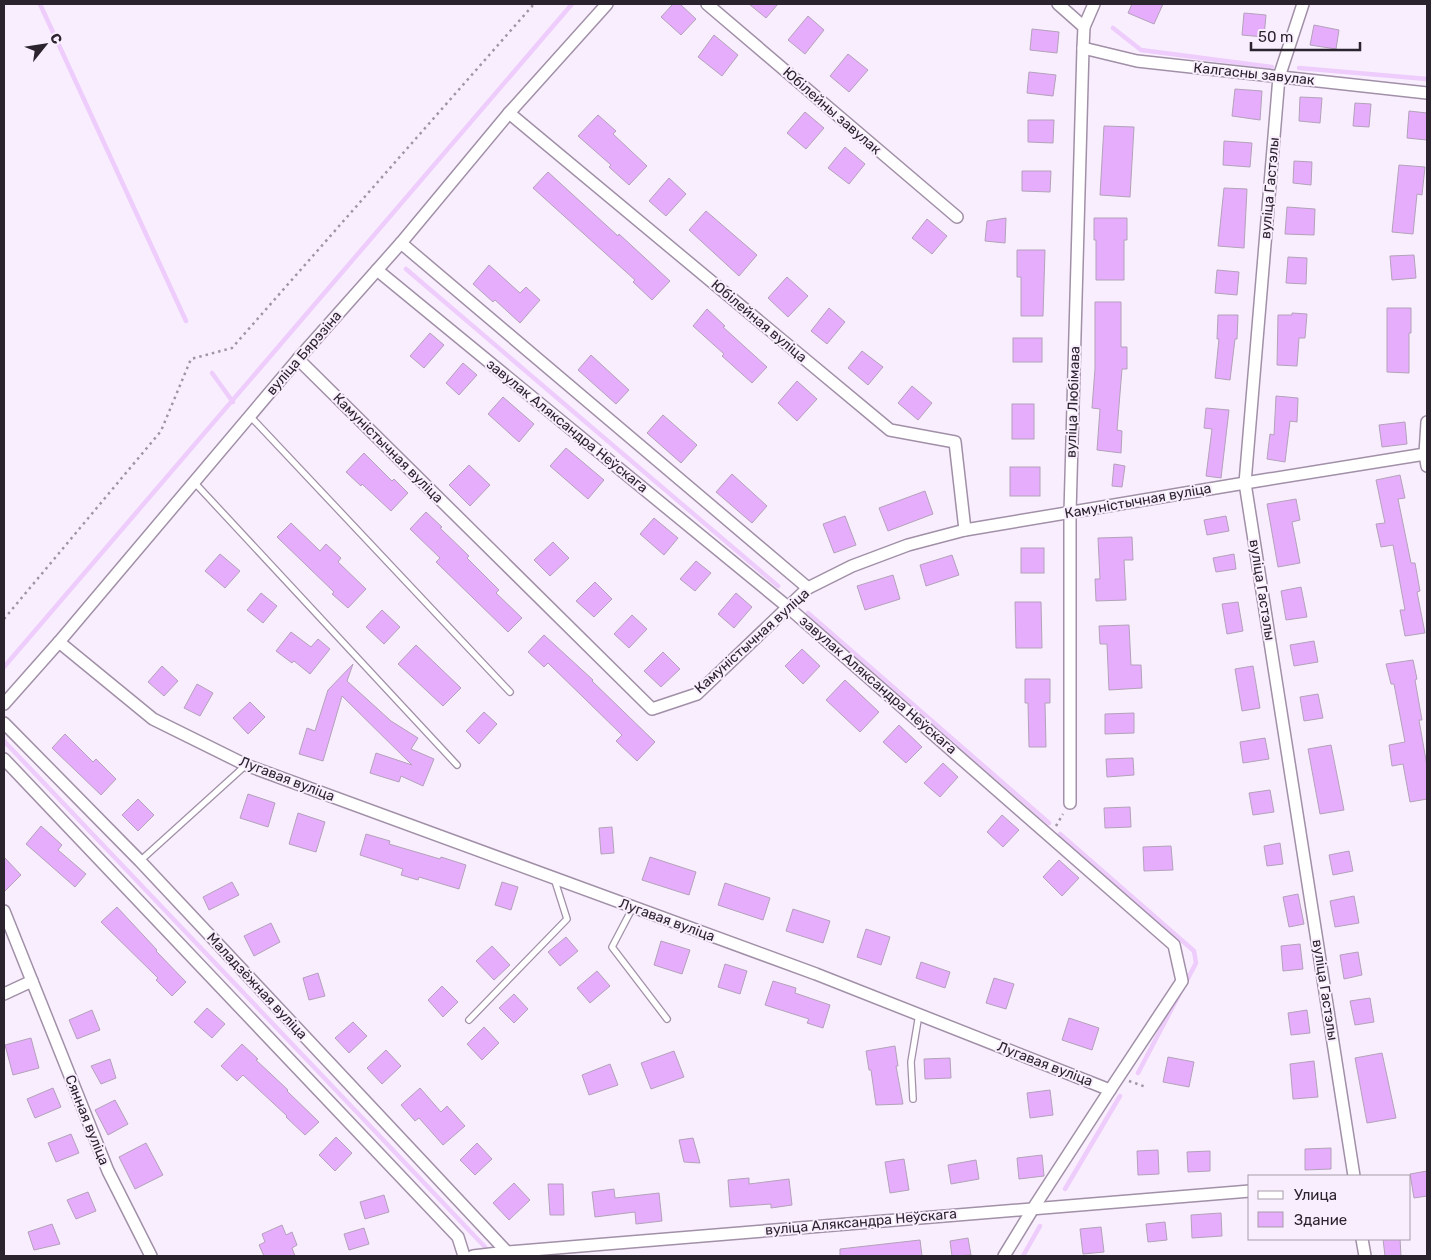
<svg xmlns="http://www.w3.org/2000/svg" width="1431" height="1260" font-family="Rubik,sans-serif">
  <rect width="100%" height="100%" fill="#f9eefd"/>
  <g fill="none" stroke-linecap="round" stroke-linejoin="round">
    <!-- stream -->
    <g stroke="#eeccfc" stroke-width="4.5">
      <path d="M40 4 186 321"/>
      <path d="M1113 28 1141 50 1272 67"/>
      <path d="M1299 68 1427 79"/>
      <path d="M406 269 778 586"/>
      <path d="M212 373 233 402"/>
      <path d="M808 613 1049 823"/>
      <path d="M4 667 572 4"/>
      <path d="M4 741 485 1247"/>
      <path d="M1060 834 1194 951 1196 963 1185 984"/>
      <path d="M1138 1073 1179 995"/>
      <path d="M1065 1189 1120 1096"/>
      <path d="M1023 1256 1040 1226"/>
    </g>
  </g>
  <!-- building -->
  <g fill="#e6adfc" stroke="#b3a2ba">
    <path d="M673 4H680L696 19 681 35 661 17Z"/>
    <path d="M749 4H778L766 18Z"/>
    <path d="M1132 4H1163L1154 24 1128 13Z"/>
    <path d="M1244 13 1266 15 1264 37 1242 35Z"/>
    <path d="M808 16 824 30 805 54 788 40Z"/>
    <path d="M1314 25 1339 30 1336 49 1310 45Z"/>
    <path d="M1032 29 1059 32 1057 53 1030 50Z"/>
    <path d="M714 35 738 55 722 76 698 57Z"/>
    <path d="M848 54 868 70 849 92 830 76Z"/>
    <path d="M1029 72 1056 75 1053 96 1027 93Z"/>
    <path d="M1235 89 1262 91 1260 120 1232 116Z"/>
    <path d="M1300 97 1322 98 1320 123 1299 121Z"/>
    <path d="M1355 103 1371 104 1369 127 1353 126Z"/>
    <path d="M1409 111 1427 113V140L1407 138Z"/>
    <path d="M805 112 824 128 806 149 787 133Z"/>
    <path d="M598 115 616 131 613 134 647 166 629 185 609 167 611 165 578 136Z"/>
    <path d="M1028 120H1054L1053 143 1028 142Z"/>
    <path d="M1104 126 1134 127 1130 197 1100 195Z"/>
    <path d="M1224 141 1252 143 1250 167 1223 165Z"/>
    <path d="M845 147 865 164 849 184 828 168Z"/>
    <path d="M1294 161 1312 162 1311 185 1293 183Z"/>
    <path d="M1399 165 1425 167 1422 195 1417 194 1413 234 1392 232Z"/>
    <path d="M1022 171H1051L1050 192 1022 191Z"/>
    <path d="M548 172 618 236 619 234 670 281 652 300 633 282 635 280 533 188Z"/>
    <path d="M669 178 686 194 666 216 649 201Z"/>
    <path d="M1224 188 1247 189 1244 248 1218 246Z"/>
    <path d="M1287 207 1315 209 1314 235 1285 234Z"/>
    <path d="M706 211 757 255 739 276 689 230Z"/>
    <path d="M1006 218 1005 243 985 241 987 221Z"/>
    <path d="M1094 218H1127V240H1124V280H1096V240H1094Z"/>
    <path d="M927 219 947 236 932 254 912 238Z"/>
    <path d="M1017 250H1045L1043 316H1021V277H1017Z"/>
    <path d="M1414 255 1416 278 1392 280 1390 256Z"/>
    <path d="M1288 257 1307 258 1306 284 1286 283Z"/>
    <path d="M489 265 520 293 526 287 540 300 520 323 495 300 493 302 473 284Z"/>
    <path d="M1217 270 1239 272 1237 295 1215 293Z"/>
    <path d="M787 277 808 296 788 317 768 298Z"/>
    <path d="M1095 302H1121V347H1127V369H1122L1117 430 1122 431 1121 453 1097 450 1100 409 1092 408 1095 369Z"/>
    <path d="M829 308 845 322 827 344 811 331Z"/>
    <path d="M1387 308H1411V333H1409V373L1387 372Z"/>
    <path d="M707 309 725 326 723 327 767 367 752 383 722 356 724 354 693 326Z"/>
    <path d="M1292 313 1307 314 1305 338H1299L1297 366 1277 365 1278 315H1292Z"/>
    <path d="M1218 315H1238L1237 339H1235L1230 380 1215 378 1219 339H1217Z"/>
    <path d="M430 333 444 345 424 368 410 356Z"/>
    <rect x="1013" y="338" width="29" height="24"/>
    <path d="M862 351 883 367 868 385 848 368Z"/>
    <path d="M591 355 629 390 616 404 578 370Z"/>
    <path d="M463 363 477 375 459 395 446 383Z"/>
    <path d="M797 381 817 399 797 421 778 403Z"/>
    <path d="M912 386 932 403 918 420 898 403Z"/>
    <path d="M1276 396 1298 398 1297 422 1290 421 1285 462 1267 459 1270 434 1274 435Z"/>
    <path d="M503 397 534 424 519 442 488 414Z"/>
    <rect x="1012" y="404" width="22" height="35"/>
    <path d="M1206 408 1229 410 1221 478 1206 476 1212 429 1204 428Z"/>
    <path d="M663 415 697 445 681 463 647 433Z"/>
    <path d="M1405 422 1407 444 1382 447 1379 425Z"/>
    <path d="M566 448 604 480 588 499 550 466Z"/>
    <path d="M364 453 392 481 394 479 408 493 391 511 362 484 361 486 346 472Z"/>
    <path d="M1114 464 1125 466 1122 487 1112 486Z"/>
    <path d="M469 465 490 485 470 506 449 485Z"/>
    <rect x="1010" y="467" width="30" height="29"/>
    <path d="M732 474 767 506 752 523 716 492Z"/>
    <path d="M1400 475 1405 498 1398 499 1411 563H1415L1420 591 1417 592 1425 633 1405 636 1400 610H1405L1393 545 1381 547 1376 524 1385 523 1376 480Z"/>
    <path d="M925 491 933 514 888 531 879 508Z"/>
    <path d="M1296 499 1300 520 1292 522 1300 563 1278 567 1267 504Z"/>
    <path d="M426 512 442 527 440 528 469 556 467 558 499 590 496 593 522 618 508 632 436 562 440 558 410 529Z"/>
    <path d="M845 516 856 545 834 553 823 524Z"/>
    <path d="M1226 516 1229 531 1207 535 1204 520Z"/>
    <path d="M654 518 678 538 664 555 640 534Z"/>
    <path d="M291 523 320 551 326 544 341 558 338 562 366 589 348 608 332 594 334 592 277 537Z"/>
    <path d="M1132 537 1133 560H1124L1126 600 1096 601 1095 579H1100L1098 538Z"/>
    <path d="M553 542 569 558 550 576 534 560Z"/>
    <rect x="1021" y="548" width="23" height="25"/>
    <path d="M220 554 240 571 225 588 205 571Z"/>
    <path d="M1234 554 1236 569 1216 572 1213 558Z"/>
    <path d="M952 555 959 575 926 586 920 565Z"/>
    <path d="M696 561 711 573 695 591 680 579Z"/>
    <path d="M893 575 900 599 865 610 857 586Z"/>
    <path d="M595 582 612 599 594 617 576 601Z"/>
    <path d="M1301 587 1307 617 1286 620 1281 591Z"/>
    <path d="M261 593 277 606 263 623 247 610Z"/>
    <path d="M736 593 752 607 734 628 718 614Z"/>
    <path d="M1015 602H1041L1042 648H1016Z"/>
    <path d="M1238 602 1243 631 1227 634 1222 604Z"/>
    <path d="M382 610 400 627 384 644 366 627Z"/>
    <path d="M632 615 647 629 629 648 614 634Z"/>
    <path d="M1129 625 1131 665H1141L1142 688 1109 690 1107 644H1100L1099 626Z"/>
    <path d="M291 632 311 647 318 639 330 649 310 674 294 661 292 663 276 651Z"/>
    <path d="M544 635 593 680 592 681 655 742 637 761 616 741 622 735 548 663 544 667 528 652Z"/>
    <path d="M1314 641 1318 662 1294 666 1290 645Z"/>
    <path d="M416 645 461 688 443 706 398 664Z"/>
    <path d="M802 649 820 666 803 684 785 666Z"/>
    <path d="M663 652 680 669 661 687 644 671Z"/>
    <path d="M1413 660 1417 679 1415 680 1422 720H1419L1427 766V799L1410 802 1403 764 1392 766 1389 745 1405 742 1394 684H1391L1386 664Z"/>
    <path d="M353 664 347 681 391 721 418 738 411 749 434 759 423 786 401 776 399 782 370 773 376 753 412 765 342 696 323 761 299 754 307 728 315 731 328 690Z"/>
    <path d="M162 666 178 681 164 696 148 682Z"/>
    <path d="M1253 666 1260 708 1242 711 1235 669Z"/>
    <path d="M1025 679H1050V703H1045L1046 747H1029L1028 703H1025Z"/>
    <path d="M845 680 879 712 860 732 826 700Z"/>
    <path d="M197 684 213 693 200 716 184 708Z"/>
    <path d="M1318 694 1323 718 1304 721 1300 697Z"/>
    <path d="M250 702 265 717 248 734 233 718Z"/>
    <path d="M484 712 497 724 479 744 466 731Z"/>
    <path d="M1134 713V733L1105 734V714Z"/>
    <path d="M899 725 922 747 906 763 883 742Z"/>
    <path d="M65 734 93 762 96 759 116 779 101 795 52 748Z"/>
    <path d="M1265 738 1269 759 1243 763 1240 742Z"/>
    <path d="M1331 745 1344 810 1320 814 1308 749Z"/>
    <path d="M1133 758 1134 775 1107 777 1106 759Z"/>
    <path d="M943 763 958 777 940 797 924 783Z"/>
    <path d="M1270 790 1274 812 1253 815 1249 793Z"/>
    <path d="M248 794 275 803 268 827 240 818Z"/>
    <path d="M138 799 154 815 138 831 122 815Z"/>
    <path d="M1130 807 1131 827 1105 828 1104 808Z"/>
    <path d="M298 813 325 822 316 852 289 844Z"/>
    <path d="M1002 815 1019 830 1003 847 987 832Z"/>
    <path d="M41 826 62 845 58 850 86 874 75 887 26 844Z"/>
    <path d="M612 827 614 853 601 854 599 828Z"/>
    <path d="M366 834 390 841 389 844 440 859 441 857 466 865 459 889 419 877 418 880 401 875 403 869 360 855Z"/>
    <path d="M1280 843 1283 864 1267 866 1264 846Z"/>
    <path d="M1171 846 1173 870 1144 871 1143 847Z"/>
    <path d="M1349 851 1353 871 1333 875 1329 855Z"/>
    <path d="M4 857 21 875 4 892Z"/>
    <path d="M650 857 696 872 689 895 642 880Z"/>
    <path d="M1059 860 1079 878 1062 896 1043 877Z"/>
    <path d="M232 882 239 895 209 910 203 897Z"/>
    <path d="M502 882 518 887 511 910 495 905Z"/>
    <path d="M725 883 770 898 763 920 718 905Z"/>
    <path d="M1298 894 1304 924 1289 927 1283 897Z"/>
    <path d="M1354 896 1359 923 1335 927 1330 901Z"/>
    <path d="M117 907 157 950 156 951 186 982 172 996 156 980 158 978 101 922Z"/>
    <path d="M793 909 830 921 823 943 786 931Z"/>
    <path d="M271 923 280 942 254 956 244 936Z"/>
    <path d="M866 929 890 937 881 965 857 957Z"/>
    <path d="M566 937 578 951 560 966 548 952Z"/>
    <path d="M661 941 690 950 682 974 654 965Z"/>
    <path d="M1300 944 1303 969 1283 971 1281 946Z"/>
    <path d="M492 946 510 965 494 980 476 961Z"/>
    <path d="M1358 952 1362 975 1344 979 1340 955Z"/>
    <path d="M921 962 950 972 945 988 916 978Z"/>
    <path d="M725 964 747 971 740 994 718 987Z"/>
    <path d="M597 971 610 986 590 1003 577 988Z"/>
    <path d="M318 973 325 996 309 1000 303 978Z"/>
    <path d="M994 978 1014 984 1006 1009 986 1003Z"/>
    <path d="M773 981 796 988 795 993 830 1005 823 1028 807 1023 809 1019 765 1005Z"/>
    <path d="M442 986 458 1002 443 1017 428 1000Z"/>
    <path d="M514 994 528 1009 514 1023 499 1008Z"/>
    <path d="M1370 998 1374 1022 1355 1025 1350 1001Z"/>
    <path d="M207 1008 225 1024 212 1038 194 1022Z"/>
    <path d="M92 1010 100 1030 77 1039 69 1020Z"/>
    <path d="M1307 1010 1310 1033 1291 1035 1288 1013Z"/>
    <path d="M1069 1018 1099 1028 1092 1050 1062 1040Z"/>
    <path d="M353 1022 367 1036 349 1053 335 1038Z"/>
    <path d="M484 1027 499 1043 482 1060 467 1044Z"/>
    <path d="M31 1038 39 1068 13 1075 5 1045Z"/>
    <path d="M242 1044 258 1059 256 1060 288 1090 287 1091 319 1122 305 1135 286 1117 287 1116 243 1075 237 1081 221 1066Z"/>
    <path d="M895 1046 898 1066H896L903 1104 876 1105 871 1070H869L866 1051Z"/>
    <path d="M386 1050 401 1066 382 1084 367 1068Z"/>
    <path d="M674 1051 684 1077 651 1089 641 1063Z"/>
    <path d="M1382 1053 1396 1118 1367 1123 1355 1058Z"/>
    <path d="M1168 1057 1194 1062 1189 1087 1163 1082Z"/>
    <path d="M950 1058 951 1078 925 1079 924 1059Z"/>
    <path d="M110 1059 116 1078 101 1084 91 1066Z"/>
    <path d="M1314 1061 1318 1097 1293 1099 1290 1064Z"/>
    <path d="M610 1064 618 1085 589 1095 582 1075Z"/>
    <path d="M53 1088 61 1107 35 1118 27 1099Z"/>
    <path d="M420 1088 441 1112 447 1106 465 1126 443 1145 419 1118 415 1121 401 1105Z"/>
    <path d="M1050 1090 1053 1115 1030 1118 1027 1093Z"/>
    <path d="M115 1100 128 1124 108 1135 95 1110Z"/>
    <path d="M71 1134 79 1153 56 1162 48 1143Z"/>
    <path d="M336 1137 352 1153 335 1171 319 1155Z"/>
    <path d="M693 1138 700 1163 684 1162 679 1140Z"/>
    <path d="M146 1143 163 1175 135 1189 119 1157Z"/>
    <path d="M477 1143 492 1159 475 1175 460 1160Z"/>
    <path d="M1331 1148V1169L1305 1170V1149Z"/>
    <path d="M1158 1150 1159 1174 1138 1175 1137 1151Z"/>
    <path d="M1210 1151V1171L1188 1172 1187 1152Z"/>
    <path d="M1042 1155 1044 1176 1019 1179 1017 1158Z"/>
    <path d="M904 1159 909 1190 890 1193 885 1162Z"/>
    <path d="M976 1160 979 1179 951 1184 948 1165Z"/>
    <path d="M1427 1171V1196L1414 1198 1410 1174Z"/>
    <path d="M749 1178V1184L789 1179 792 1205 771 1208V1204L730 1207 728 1180Z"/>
    <path d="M514 1183 530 1200 509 1220 493 1203Z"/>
    <path d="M548 1184H563L564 1215H550Z"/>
    <path d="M614 1189 615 1198 659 1193 662 1221 636 1224 635 1212 595 1217 592 1192Z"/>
    <path d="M88 1192 96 1211 76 1219 67 1200Z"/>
    <path d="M384 1195 389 1212 365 1219 360 1202Z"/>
    <path d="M1221 1213 1222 1236 1192 1238 1191 1215Z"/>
    <path d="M1165 1222 1167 1240 1148 1242 1146 1224Z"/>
    <path d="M52 1224 60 1244 34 1250 28 1232Z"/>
    <path d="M282 1225 286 1235 292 1232 297 1245 292 1248 295 1256H264L259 1245 265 1242 262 1234Z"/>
    <path d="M1101 1227 1104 1252 1083 1254 1080 1229Z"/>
    <path d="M364 1228 369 1244 349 1250 344 1234Z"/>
    <path d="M968 1238 971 1255 952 1256 950 1241Z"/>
    <path d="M1383 1239H1400L1401 1256H1385Z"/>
    <path d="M920 1240 922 1256H840V1249Z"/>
  </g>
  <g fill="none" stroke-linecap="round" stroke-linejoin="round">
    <defs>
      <g id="lane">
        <path d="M250 416 510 692"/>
        <path d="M194 482 457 765"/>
        <path d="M140 861 246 765"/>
        <path d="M633 907 612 947 667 1019"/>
        <path d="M469 1020 567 919 554 878"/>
        <path d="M913 1099 911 1062 919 1014"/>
      </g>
      <g id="street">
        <path d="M707 4 957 217"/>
        <path d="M1058 4 1084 27"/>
        <path d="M1303 4 1279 77 1245 483 1354 1176"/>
        <path d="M1083 48 1137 61 1427 93"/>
        <path d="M509 113 890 430 955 442 965 530"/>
        <path d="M401 243 808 588"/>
        <path d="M377 270 789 608 1174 945 1182 981 1110 1090"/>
        <path d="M298 359 652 709 697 694 808 588 852 566 908 545 965 530 1245 483 1425 454"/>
        <path d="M1427 422 1425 454 1427 466"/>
        <path d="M59 642 153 719 246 765 816 974 1110 1090 1034 1207 1004 1256"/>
        <path d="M4 704 59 642 298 359 401 243 509 113 607 4"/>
        <path d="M4 723 140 861 507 1252"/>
        <path d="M4 759 458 1237 464 1256"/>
        <path d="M1070 803V513L1083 48 1084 27 1094 4"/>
        <path d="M4 911 108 1171 151 1256"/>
        <path d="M4 994 32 981"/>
        <path d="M1362 1239 1365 1256"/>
        <path d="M473 1256 507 1252 1250 1191"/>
      </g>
    </defs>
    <!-- lane casing -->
    <use href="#lane" stroke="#a190a8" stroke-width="8"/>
    <!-- street casing -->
    <use href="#street" stroke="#a190a8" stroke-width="14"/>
    <!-- path -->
    <g stroke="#9f96a3" stroke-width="2.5" stroke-dasharray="2.5 4" stroke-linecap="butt">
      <path d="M4 619 161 431 191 359 232 348 534 4"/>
      <path d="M1056 826 1063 814"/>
      <path d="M1129 1081 1146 1087"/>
    </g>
    <!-- lane -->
    <use href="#lane" stroke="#fff" stroke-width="5.5"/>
    <!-- street -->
    <use href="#street" stroke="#fff" stroke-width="11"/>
  </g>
  <g text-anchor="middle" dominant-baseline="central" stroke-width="4" stroke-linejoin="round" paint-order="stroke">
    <!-- street labels -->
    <g font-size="14" fill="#2b242e" stroke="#f9eefd">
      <text transform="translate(1254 74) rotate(6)">Калгасны завулак</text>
      <text transform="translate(832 111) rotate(41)">Юбілейны завулак</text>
      <text transform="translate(1270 188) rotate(-85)">вуліца Гастэлы</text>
      <text transform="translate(759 321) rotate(40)">Юбілейная вуліца</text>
      <text transform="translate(304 353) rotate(-49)">вуліца Бярэзіна</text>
      <text transform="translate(1073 402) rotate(-88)">вуліца Любімава</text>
      <text transform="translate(567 426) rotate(39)">завулак Аляксандра Неўскага</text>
      <text transform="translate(388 448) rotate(45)">Камуністычная вуліца</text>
      <text transform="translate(1138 501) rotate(-10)">Камуністычная вуліца</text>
      <text transform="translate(1262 590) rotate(81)">вуліца Гастэлы</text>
      <text transform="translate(752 641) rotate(-42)">Камуністычная вуліца</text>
      <text transform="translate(878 685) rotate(41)">завулак Аляксандра Неўскага</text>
      <text transform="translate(287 779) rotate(21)">Лугавая вуліца</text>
      <text transform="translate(667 920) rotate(20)">Лугавая вуліца</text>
      <text transform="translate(257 986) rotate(47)">Маладзёжная вуліца</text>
      <text transform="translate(1325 990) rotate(81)">вуліца Гастэлы</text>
      <text transform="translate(1045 1064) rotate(21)">Лугавая вуліца</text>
      <text transform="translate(87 1120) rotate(68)">Сянная вуліца</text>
      <text transform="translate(861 1222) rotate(-5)">вуліца Аляксандра Неўскага</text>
    </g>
  </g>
  <!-- border -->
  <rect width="1431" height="1260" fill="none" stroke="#2b242e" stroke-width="10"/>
  <!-- legend -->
  <rect x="1248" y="1175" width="162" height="65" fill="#f9eefd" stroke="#a79daa"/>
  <rect x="1258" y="1191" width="25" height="8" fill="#ffffff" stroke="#a79daa"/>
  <text x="1294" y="1200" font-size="15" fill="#2b242e">Улица</text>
  <rect x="1258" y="1212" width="25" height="15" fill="#e6adfc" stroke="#a79daa"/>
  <text x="1294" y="1225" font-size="15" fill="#2b242e">Здание</text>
  <!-- north arrow -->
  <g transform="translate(45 45) rotate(60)" stroke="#f9eefd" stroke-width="4" paint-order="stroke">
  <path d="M0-4L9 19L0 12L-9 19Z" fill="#2b242e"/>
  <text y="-8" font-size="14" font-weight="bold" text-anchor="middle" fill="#2b242e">С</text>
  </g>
  <!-- scale -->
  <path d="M1251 42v8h109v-8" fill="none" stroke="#2b242e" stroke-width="2.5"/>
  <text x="1258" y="42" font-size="15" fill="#2b242e" stroke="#f9eefd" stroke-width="4" paint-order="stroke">50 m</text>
</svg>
